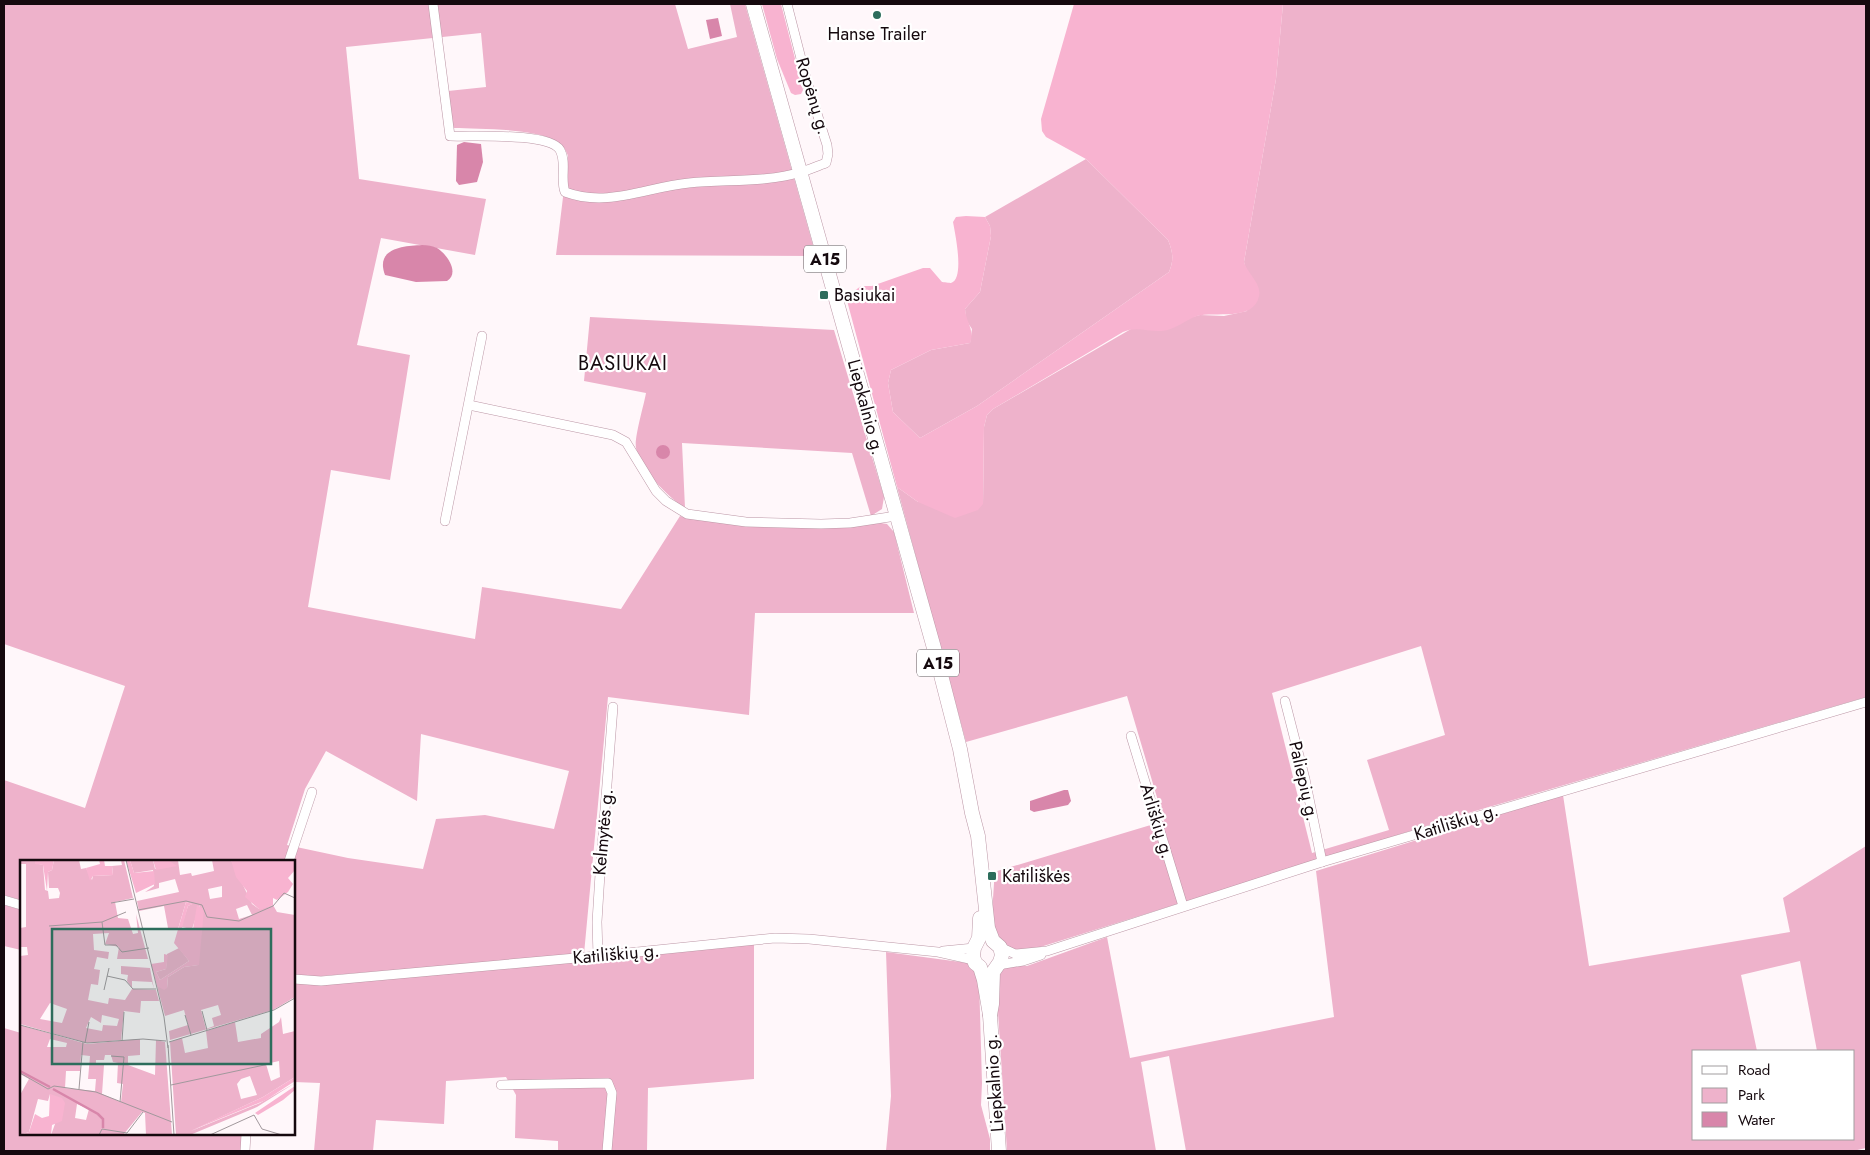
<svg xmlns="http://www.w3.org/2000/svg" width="1870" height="1155" font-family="Jost,sans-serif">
  <rect width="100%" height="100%" fill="#fff7fa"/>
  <!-- green -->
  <g fill="#eeb2cb" fill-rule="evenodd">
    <path d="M4 4H675L688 49 737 37 730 4H745L816 256 556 255 568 156C566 150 563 145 556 141 535 128 479 129 453 128L448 91 486 87 481 33 346 47 359 179 486 199 475 255 381 238 357 345 410 355 390 480 331 470 308 607 475 639 482 587 621 609 680 516 686 518 831 527 881 523 887 524 894 532 914 613H755L749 715 608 697 584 954 322 976H294V861H21V900L4 895V780L85 808 125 686 4 644ZM421 734 569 771 554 829 485 815 436 819 423 869 348 858 287 845 305 789 326 751 417 801Z"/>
    <path d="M1283 4H1866V697L1458 816 1034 949C1029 949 1023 951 1018 951 981 947 996 895 994 872L1164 821 1127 696 966 742 897 487 918 502 983 504 984 427 987 415 993 409 1131 329H1145L1200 315 1224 316 1247 311 1251 277 1246 270 1244 262 1276 79ZM1421 646 1445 735 1367 760 1389 830 1312 853 1272 693Z"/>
    <path d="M1086 159 1168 240C1173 252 1174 260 1169 272L977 406 920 438 893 412 888 383 891 370 931 350 970 343 972 329 966 320 965 309 980 292 991 236 990 226 985 217Z"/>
    <path d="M590 317 834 330 884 497 882 509 871 516 852 453 682 443 685 508C667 496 641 470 636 448 634 438 644 405 646 393L584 381Z"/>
    <path d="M1563 795 1589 966 1790 932 1783 898 1866 846V1148L1853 1151H1186L1169 1056 1141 1062 1156 1151H1007L997 997 1000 970 1009 966H1027L1107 937 1130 1058 1334 1017 1316 871ZM1800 961 1817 1051H1854V1139H1694V1051H1757L1741 975Z"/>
    <path d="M4 905 21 910V950L4 946Z"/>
    <path d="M754 944V1079L648 1088 647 1151H558V1141L515 1138 516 1095 506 1077 446 1081 444 1124 376 1120 373 1151H314L320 1083 294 1082V984H330Z"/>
    <path d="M886 952 968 963 972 966 979 978 982 1083 981 1105 990 1139V1151H886L891 1096Z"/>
    <path d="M4 1028 21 1033V1134H243L242 1151H4Z"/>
  </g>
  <!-- forest -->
  <g fill="#f8b3d0">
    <path d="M762 4H781L803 90 801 94 795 95 791 93 777 59Z"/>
    <path d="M1074 4H1283L1276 79 1244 262C1247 273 1262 284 1259 296 1254 322 1214 311 1197 316 1185 320 1175 330 1162 331 1148 332 1137 326 1123 332L993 409 987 415 984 427 983 504 978 510 955 518 918 502 897 487 846 297 861 286H872L923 268H930L942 282C943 282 950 283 951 283 965 279 955 233 953 222L956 217 966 216 985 217 990 226 991 236 980 292 965 309C966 322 975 330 970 343L931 350 891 370 888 383 893 412 920 438 977 406 1169 272C1174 260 1173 252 1168 240L1086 159 1046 137 1042 131 1041 119Z"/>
  </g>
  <!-- water -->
  <g fill="#d886aa">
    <path d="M718 18 722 36 710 39 706 20Z"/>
    <path d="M464 142 481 144 483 162 477 182 459 185 456 181 457 145Z"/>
    <path d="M422 245C427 245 433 246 437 248 447 254 460 273 447 281L416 282 385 275C375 248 403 246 422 245Z"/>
    <circle cx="663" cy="452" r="7"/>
    <path d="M1064 790H1068L1071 801 1068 805 1034 812 1030 810V801Z"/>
  </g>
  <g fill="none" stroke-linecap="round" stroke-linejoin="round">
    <defs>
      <g id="minor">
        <path d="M433 4 450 136C472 137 549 132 560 150 567 163 560 179 565 192 608 208 646 187 689 183 726 179 765 183 801 172 809 170 817 166 826 163L828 154 827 145 807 82 787 4"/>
        <path d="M469 405 613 435 626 442 656 491 666 501 687 514 746 522 821 524 850 523 896 516"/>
        <path d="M445 521 482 336"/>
        <path d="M1285 701 1305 779 1322 862"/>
        <path d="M1131 736 1183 906"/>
        <path d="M289 861 312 792"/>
        <path d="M4 900 21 905"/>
        <path d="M1000 947 1015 954 1047 951 1322 862 1866 702"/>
        <path d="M943 951 974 948"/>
        <path d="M598 956 597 922 600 874 613 707"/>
        <path d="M998 965 1023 961 1041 955"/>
        <path d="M294 979 321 981 598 956 775 938 809 939 938 952 974 960"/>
        <path d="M501 1085 608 1083 612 1093 607 1151"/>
        <path d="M245 1151 246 1134"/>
      </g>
      <g id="trunk">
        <path d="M753 4 934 648 960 749 972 813 978 836 988 928 993 941 1000 947 1002 955 1000 962 993 972 992 1004 990 1015"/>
        <path d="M980 918 979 938 974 948 973 956 975 963 980 967 984 980 990 1015 999 1151"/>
      </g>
    </defs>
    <!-- minor casing -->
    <use href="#minor" stroke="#bc97a6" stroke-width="10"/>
    <!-- trunk casing -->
    <use href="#trunk" stroke="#bc97a6" stroke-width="15"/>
    <!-- minor -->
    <use href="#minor" stroke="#fff" stroke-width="9"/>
    <!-- trunk -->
    <use href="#trunk" stroke="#fff" stroke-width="14"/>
  </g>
  <!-- markers -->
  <g fill="#2d6d5c" stroke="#fff" stroke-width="2">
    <circle cx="877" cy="15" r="5"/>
    <rect x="819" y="290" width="10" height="10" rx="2.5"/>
    <rect x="987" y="871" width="10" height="10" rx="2.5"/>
  </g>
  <g text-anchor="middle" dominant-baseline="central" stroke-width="4.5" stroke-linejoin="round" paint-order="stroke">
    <!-- shield labels -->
    <g fill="#fff" stroke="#5b5356" stroke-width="1">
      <rect x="804" y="245.5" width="42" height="27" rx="4"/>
      <rect x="917" y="649.5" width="42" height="27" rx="4"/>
    </g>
    <g font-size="16" font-weight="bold" fill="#15090e">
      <text x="825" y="259">A15</text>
      <text x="938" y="663">A15</text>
    </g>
    <!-- poi labels -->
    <g font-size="18" fill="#15090e" stroke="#fff" text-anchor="start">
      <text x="877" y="34" text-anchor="middle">Hanse Trailer</text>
      <text x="834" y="295">Basiukai</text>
      <text x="1002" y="876">Katiliškės</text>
    </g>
    <!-- street labels -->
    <g font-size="18" fill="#15090e" stroke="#fff">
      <text transform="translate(813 96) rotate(73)">Ropėnų g.</text>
      <text transform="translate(866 407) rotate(75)">Liepkalnio g.</text>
      <text transform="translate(1304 781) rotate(77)">Paliepių g.</text>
      <text transform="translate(1157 821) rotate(73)">Arliškių g.</text>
      <text transform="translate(1456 822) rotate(-17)">Katiliškių g.</text>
      <text transform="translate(603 832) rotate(-85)">Kelmytės g.</text>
      <text transform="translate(616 954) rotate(-5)">Katiliškių g.</text>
      <text transform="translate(994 1083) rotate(-94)">Liepkalnio g.</text>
    </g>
    <!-- quarter labels -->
    <g font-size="20" letter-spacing="1" fill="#15090e" stroke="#fff">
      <text x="623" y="363">BASIUKAI</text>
    </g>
  </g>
  <!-- overview -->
  <g transform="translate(20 860)">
    <rect width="275" height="275" fill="#fff7fa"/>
    <path d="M0 0H15V3L23 5 25 30 28 31 29 39 39 38 40 33 38 28H29L28 12 32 10 34 0H59L61 9 66 8 72 20 73 16 93 15 92 6 102 5 101 0H104L113 38 95 42 98 58 108 59 113 74 118 73 116 54 128 99H97L99 87 85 84 89 73 73 74 74 90 89 92 88 99 77 97 74 109 80 110 78 125 71 124 68 140 88 144 89 138 105 140 112 129 136 130 139 141H121L120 153 104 151 101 180 67 183 0 164V96L8 95 7 87H0V68L6 67V4H0ZM30 143 47 149 42 163 20 159ZM82 155 99 159 97 166 83 165 82 171 66 168 71 157 81 163ZM110 0H133L135 9 150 3 148 0H158L160 15 171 13 172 16 194 11 192 0H211L232 44 239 49 253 45 257 52 275 55V137L253 150 150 180 149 171 168 165 164 150 145 156 137 126 147 128 148 117 164 107 178 105 180 45 172 69 161 67 168 46 172 44 166 42 158 69 148 68 144 46 119 51 117 41 159 32 155 19 139 23V28L125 32 134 26 133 10 114 13ZM202 26V37L190 39 188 29ZM227 45 232 55 219 59 216 49ZM198 145 201 155 192 158 194 166 186 169 181 150ZM159 88 169 101 140 120 136 112 146 109 147 94ZM101 106 130 108 134 129 132 122 112 121V128L107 121 108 115 101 114ZM261 157 263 174 275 171V217L243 237 171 271 240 243 275 223 237 247 170 275H156L150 182 162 178 165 193 188 188 186 171 215 162 218 182 241 178V174L259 162ZM259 201 260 217 251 221 246 204ZM230 216 237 235 221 239 217 224 221 219ZM0 165 67 184 120 179V195L108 196V205L135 215 136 180 145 182 152 275H126L125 253 122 252 103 275H31L35 264 30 234 28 241 18 239 9 272 0 275V235L9 219 0 214ZM30 179 47 183 46 187H27ZM61 195 70 196 68 219H76L75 231 45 228 46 211H60ZM85 195H91L93 202 98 203 97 223 103 224 101 242 82 234 84 205 76 204V200H84ZM57 244 69 249 66 260 55 258Z" fill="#eeb2cb" fill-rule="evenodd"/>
    <path d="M15 0H34L32 10 28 12 27 31 23 5 15 4ZM79 0H84L85 6H92L93 15 73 16 70 21 66 8 80 4ZM106 0H110L114 13 134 11 135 24 116 33ZM133 0H148L157 6 136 10ZM211 0H275V10L268 18 273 24 268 32 257 40 253 38V45L240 50 225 37 227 31 216 17ZM166 42 173 44 168 46 162 68 173 69 177 45 184 49 179 105 164 107 148 117 147 128 144 130 137 126 131 104 144 102V94L148 95 146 109 136 112 140 120 169 101 154 83ZM275 217V221L246 240 170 271 243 237ZM275 226V230L263 240 238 255 235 253ZM30 234 42 238 45 243 42 261 32 265 31 275H0L9 272 15 254 22 258 29 256Z" fill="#f8b3d0"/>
    <path fill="none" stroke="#d886aa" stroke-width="2.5" d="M0 211 30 227M33 229 78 254 83 259V268"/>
    <path fill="none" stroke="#a1989c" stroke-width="1" d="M106 0 144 157 148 188M91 43 114 39M118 50 166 41 182 45 187 57 219 61 253 46 264 33 275 38M82 62 85 85H96L102 92 129 88M29 66 82 62 106 52M87 116 105 120 113 129H136M84 130 89 108M182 151 187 170M165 155 171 175M0 165 67 183 123 179 146 181M102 181 104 152M149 182 254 150 275 138M65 183 69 162M148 185 154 275M91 196 104 197 100 242M0 213 28 229 34 226 76 232 152 262M151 225 249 204M59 229 63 182M79 275 82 269 107 273 123 252M190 275 234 255 242 269 262 275"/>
    <path fill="#2d6d5c" fill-opacity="0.15" stroke="#2d6d5c" stroke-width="2.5" d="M32 69H251V204H32Z"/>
    <rect width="275" height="275" fill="none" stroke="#15090e" stroke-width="2.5"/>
  </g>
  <!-- border -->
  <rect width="1870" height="1155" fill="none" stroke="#15090e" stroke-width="10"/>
  <!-- legend -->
  <rect x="1692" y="1050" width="162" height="90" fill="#ffffff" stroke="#a19d9f"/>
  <rect x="1702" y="1066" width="25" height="8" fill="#ffffff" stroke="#a19d9f"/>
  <text x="1738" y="1075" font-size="15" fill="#15090e">Road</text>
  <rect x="1702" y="1088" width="25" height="15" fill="#eeb2cb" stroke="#a19d9f"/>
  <text x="1738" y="1100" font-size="15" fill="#15090e">Park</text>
  <rect x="1702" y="1112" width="25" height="15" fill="#d886aa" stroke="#a19d9f"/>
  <text x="1738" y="1125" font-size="15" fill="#15090e">Water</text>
</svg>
